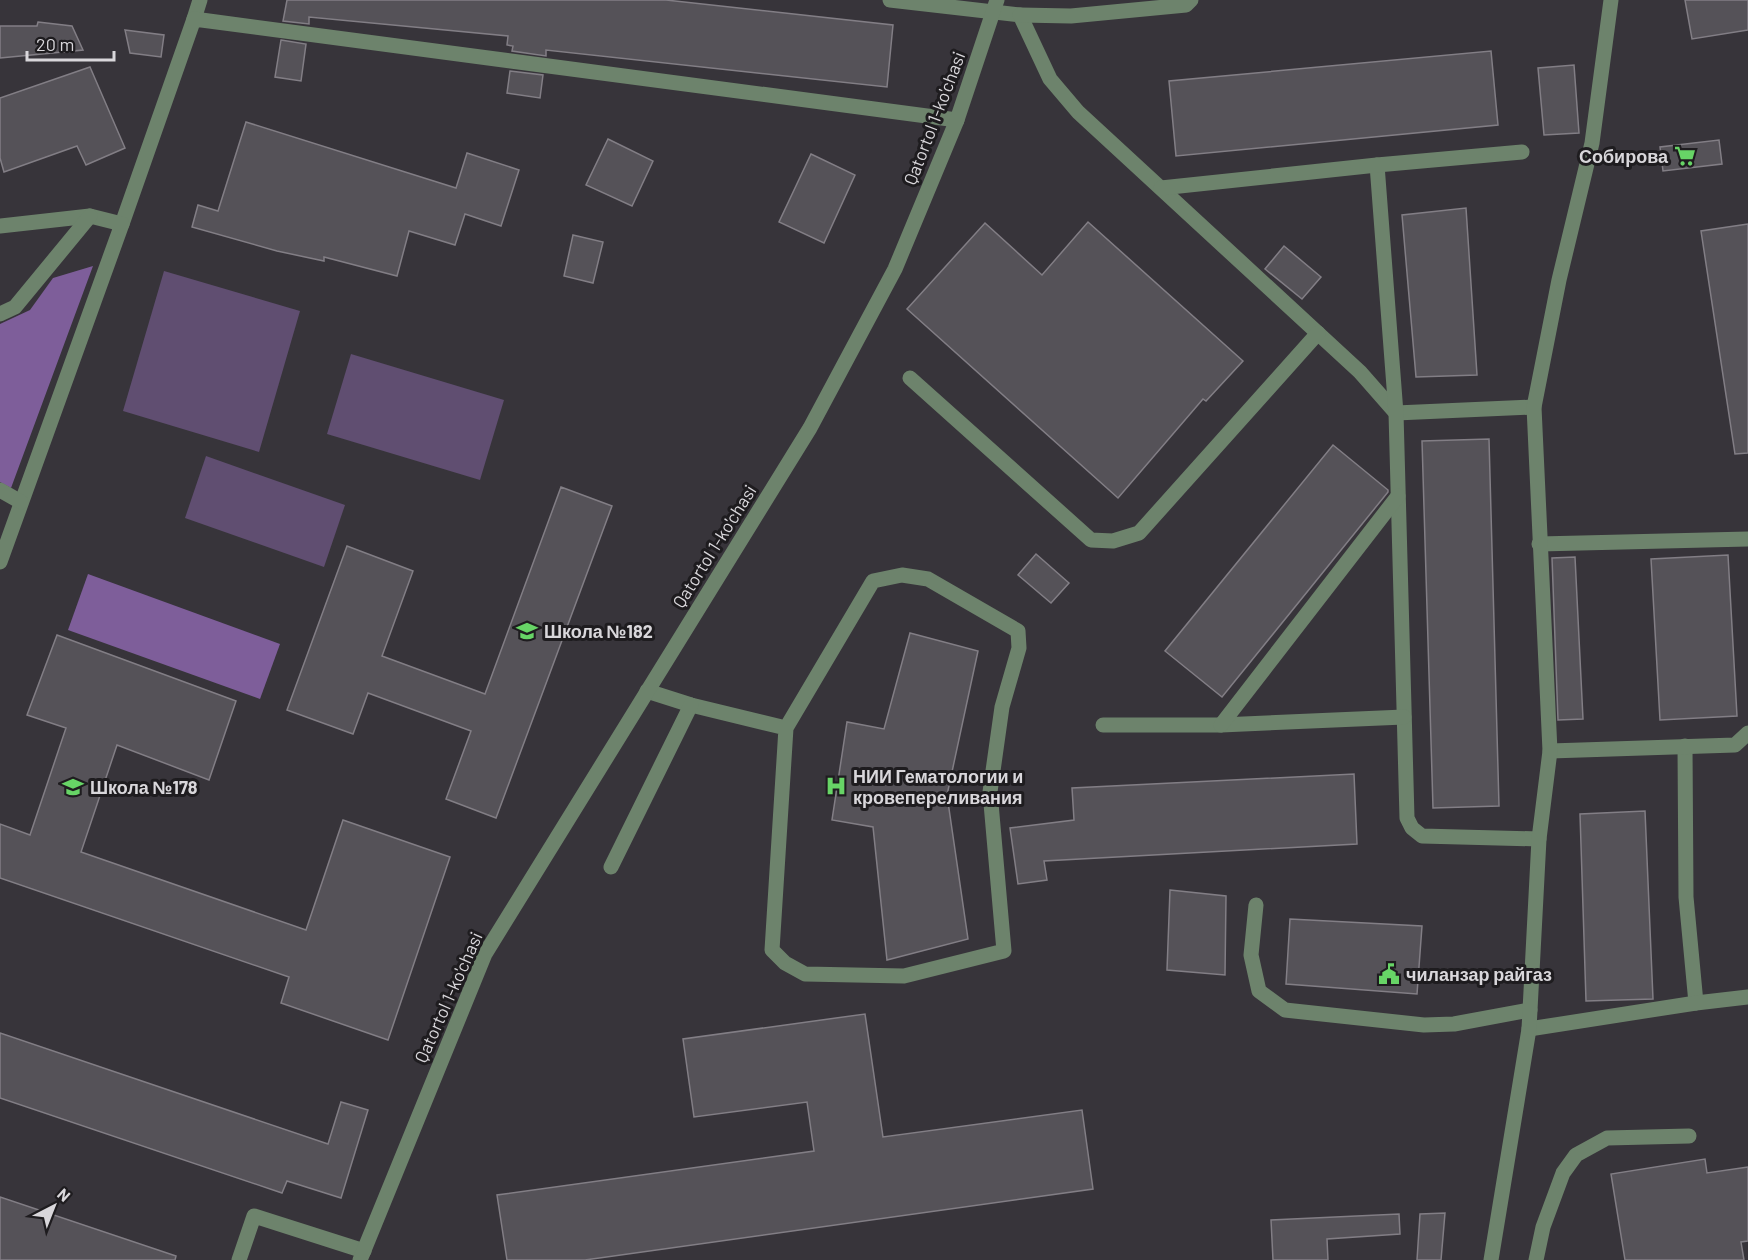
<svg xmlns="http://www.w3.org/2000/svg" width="1748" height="1260" font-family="Barlow,sans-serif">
  <rect width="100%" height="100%" fill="#37343a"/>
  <!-- green -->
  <g fill="#604e71">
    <path d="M164 271 300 311 259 452 123 411Z"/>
    <path d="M351 354 504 400 480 480 327 434Z"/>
    <path d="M206 456 345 505 324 567 185 518Z"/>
  </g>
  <!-- forest -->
  <g fill="#7e5e9a">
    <path d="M93 266 11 488 0 482V324L30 310 53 278Z"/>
    <path d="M88 574 280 644 260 699 68 630Z"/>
  </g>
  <!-- building -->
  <g fill="#555258" stroke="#827e85" stroke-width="1.5">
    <path d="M287 0H666L893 25 887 87 546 50V56L512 51 513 46 507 45 508 36 309 17V24L283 21Z"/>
    <path d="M1685 0H1748V30L1692 39Z"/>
    <path d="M38 22 72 26 83 50 0 58V26H37Z"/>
    <path d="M125 30 164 35 161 57 130 53Z"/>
    <path d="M281 40 306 44 301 81 275 77Z"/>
    <path d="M1491 51 1498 125 1176 156 1169 81Z"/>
    <path d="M1574 65 1579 133 1544 135 1538 68Z"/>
    <path d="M90 67 125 148 86 165 77 146 4 172 0 158V98Z"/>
    <path d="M510 71 543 75 540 98 507 93Z"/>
    <path d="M246 122 456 188 467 153 519 170 501 226 465 214 455 245 409 231 397 276 324 257V261L277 251 192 227 198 205 218 211Z"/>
    <path d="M608 139 653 161 632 206 586 185Z"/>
    <path d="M1719 140 1722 164 1663 171 1660 147Z"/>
    <path d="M811 154 855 175 824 243 779 222Z"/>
    <path d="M1466 208 1477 375 1416 377 1402 215Z"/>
    <path d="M1088 222 1243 361 1206 401 1203 399 1118 498 907 309 985 223 1042 275Z"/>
    <path d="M1748 224V453L1735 454 1701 231Z"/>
    <path d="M573 235 603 242 593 283 564 276Z"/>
    <path d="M1284 246 1321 277 1302 299 1265 269Z"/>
    <path d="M1489 439 1499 806 1433 808 1422 441Z"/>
    <path d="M1333 445 1388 490V492L1222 697 1165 651Z"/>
    <path d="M561 487 612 506 496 818 446 799 471 731 368 693 353 734 287 710 347 546 413 571 382 656 485 694Z"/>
    <path d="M1036 554 1069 583 1051 603 1018 575Z"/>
    <path d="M1728 555 1737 716 1660 720 1651 559Z"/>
    <path d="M1575 557 1583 719 1558 720 1552 558Z"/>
    <path d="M910 633 978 651 947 795 968 939 887 960 873 827 832 820 847 722 884 729Z"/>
    <path d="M57 635 236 701 209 780 117 745 81 852 306 930 343 820 450 857 388 1040 281 1003 289 977 0 878V824L30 835 66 728 27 715Z"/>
    <path d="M1354 774 1357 844 1044 861 1047 880 1018 884 1010 828 1074 820 1072 788Z"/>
    <path d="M1645 811 1653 999 1586 1001 1580 814Z"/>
    <path d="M1170 890 1226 896 1225 975 1167 970Z"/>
    <path d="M1290 919 1422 926 1417 994 1286 984Z"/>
    <path d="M865 1014 883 1137 1082 1110 1093 1189 585 1260H507L497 1195 814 1151 807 1102 694 1117 683 1039Z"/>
    <path d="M0 1033 328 1144 341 1102 368 1110 341 1198 287 1181 282 1193 0 1098Z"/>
    <path d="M1705 1159 1707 1173 1748 1167V1241L1741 1242 1744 1260H1625L1611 1174Z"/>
    <path d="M0 1197 176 1256 175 1260H0Z"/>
    <path d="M1445 1213 1441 1260H1417L1420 1214Z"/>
    <path d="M1399 1214 1400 1234 1327 1239 1328 1260H1273L1271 1220Z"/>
  </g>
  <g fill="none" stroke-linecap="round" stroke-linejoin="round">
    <!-- minor -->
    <g stroke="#6d836c" stroke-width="15">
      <path d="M890 0 1020 15 1050 79 1078 112 1360 372 1396 413 1534 407"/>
      <path d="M1020 15 1071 16 1186 5 1191 0"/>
      <path d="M194 19 200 0"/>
      <path d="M1377 165 1396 413 1407 818 1412 828 1422 836 1539 839"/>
      <path d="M1161 188 1377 165 1522 152"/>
      <path d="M122 224 194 19 957 120"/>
      <path d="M0 226 90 216 122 224 0 562"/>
      <path d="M0 314 15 307 90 216"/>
      <path d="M910 378 1091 540 1113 541 1139 533 1318 333"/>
      <path d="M0 490 21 502"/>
      <path d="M1539 544 1748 539"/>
      <path d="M647 691 691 705 786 728 772 950 785 963 805 974 904 976 1004 951 990 792 1002 707 1019 648 1018 631 928 579 902 575 873 581 786 728"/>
      <path d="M1103 725H1221L1404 717"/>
      <path d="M1221 725 1398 496"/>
      <path d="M1685 746 1686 897 1696 1003"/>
      <path d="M1550 751 1735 745 1748 733"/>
      <path d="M611 867 691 705"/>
      <path d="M1256 905 1251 955 1259 991 1285 1010 1424 1025 1454 1024 1530 1010"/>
      <path d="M1529 1029 1696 1003 1748 997"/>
      <path d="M239 1260 254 1216 364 1251"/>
      <path d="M360 1260 485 954 810 428 895 269 957 120 997 0"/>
      <path d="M1491 1260 1529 1029 1539 839 1550 751 1534 407 1559 280 1592 143 1611 0"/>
      <path d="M1536 1260 1543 1227 1563 1173 1576 1155 1607 1138 1689 1136"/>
    </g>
  </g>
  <!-- icons -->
  <defs>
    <symbol id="supermarket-bare" viewBox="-9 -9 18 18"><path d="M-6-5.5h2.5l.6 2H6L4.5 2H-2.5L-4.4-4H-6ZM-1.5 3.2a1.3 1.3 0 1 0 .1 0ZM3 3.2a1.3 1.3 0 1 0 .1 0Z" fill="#67d466" stroke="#1e1c1f" stroke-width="2.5" paint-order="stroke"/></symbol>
    <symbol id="school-bare" viewBox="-9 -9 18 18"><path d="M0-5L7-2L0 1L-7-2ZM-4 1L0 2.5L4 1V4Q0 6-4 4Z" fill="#67d466" stroke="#1e1c1f" stroke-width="2.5" paint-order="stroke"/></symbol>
    <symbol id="hospital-bare" viewBox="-9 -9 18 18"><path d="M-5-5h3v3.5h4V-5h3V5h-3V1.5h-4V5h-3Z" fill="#67d466" stroke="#1e1c1f" stroke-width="2.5" paint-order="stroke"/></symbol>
    <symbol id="civic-bare" viewBox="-9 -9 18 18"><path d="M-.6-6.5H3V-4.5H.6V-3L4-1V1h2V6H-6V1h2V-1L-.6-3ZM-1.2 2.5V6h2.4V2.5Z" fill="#67d466" stroke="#1e1c1f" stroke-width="2.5" paint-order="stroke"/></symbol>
  </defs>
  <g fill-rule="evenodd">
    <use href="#supermarket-bare" x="1670" y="141" width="30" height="30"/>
    <use href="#school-bare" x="512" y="616" width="30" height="30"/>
    <use href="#hospital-bare" x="821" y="771" width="30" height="30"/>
    <use href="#school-bare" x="58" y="772" width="30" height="30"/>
    <use href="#civic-bare" x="1374" y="959" width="30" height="30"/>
  </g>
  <g text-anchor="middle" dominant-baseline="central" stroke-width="6" stroke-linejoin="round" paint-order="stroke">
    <!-- street labels -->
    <g font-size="18" fill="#d9d7db" stroke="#1e1c1f">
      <text transform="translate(934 118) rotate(-69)">Qatortol 1-ko'chasi</text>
      <text transform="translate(714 546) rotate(-58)">Qatortol 1-ko'chasi</text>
      <text transform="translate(448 997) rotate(-66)">Qatortol 1-ko'chasi</text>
    </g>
    <!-- poi labels -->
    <g font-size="18" font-weight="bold" fill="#d9d7db" stroke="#1e1c1f" text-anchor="start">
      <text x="1668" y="156" text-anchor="end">Собирова</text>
      <text x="544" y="631">Школа №182</text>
      <text x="853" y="776">НИИ Гематологии и<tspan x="853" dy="21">кровепереливания</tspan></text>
      <text x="90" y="787">Школа №178</text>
      <text x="1406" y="974">чиланзар райгаз</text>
    </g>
  </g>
  <!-- north arrow -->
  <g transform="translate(54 1206) rotate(42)" stroke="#1e1c1f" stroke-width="4.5" paint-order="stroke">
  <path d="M0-4.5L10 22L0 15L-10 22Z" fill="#d9d7db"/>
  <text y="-9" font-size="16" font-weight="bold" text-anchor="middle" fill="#d9d7db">N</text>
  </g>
  <!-- scale -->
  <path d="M27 51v9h87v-9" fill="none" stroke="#d9d7db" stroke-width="3"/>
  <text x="36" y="51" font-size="18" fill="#d9d7db" stroke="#1e1c1f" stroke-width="4.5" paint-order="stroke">20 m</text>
</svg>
